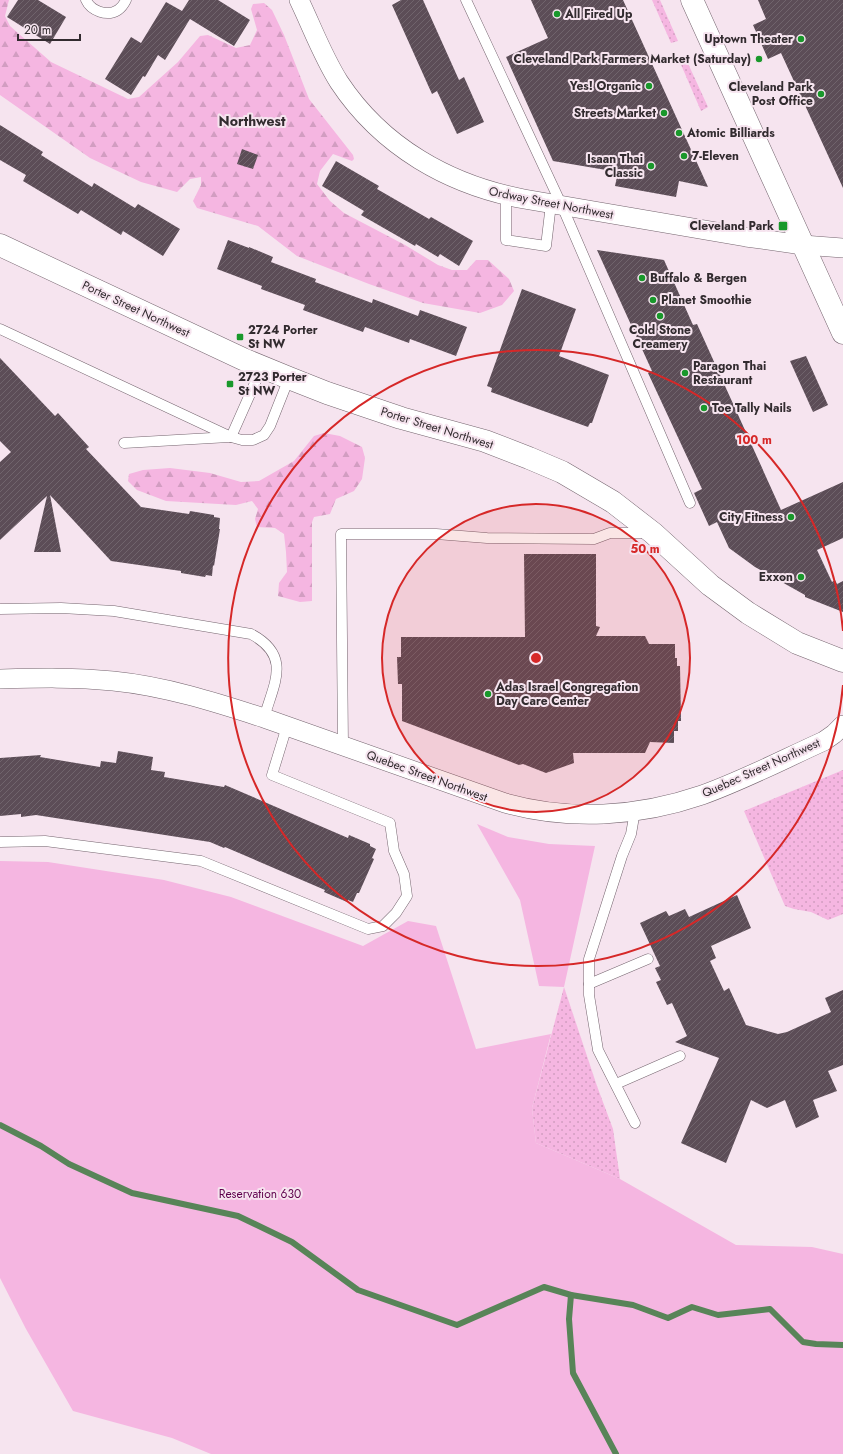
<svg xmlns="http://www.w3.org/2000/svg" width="843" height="1454" font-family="Jost,sans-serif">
  <defs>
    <pattern id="grass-dots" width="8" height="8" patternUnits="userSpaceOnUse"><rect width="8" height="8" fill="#f5b6e1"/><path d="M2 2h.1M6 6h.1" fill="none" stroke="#d29dc1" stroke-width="1.8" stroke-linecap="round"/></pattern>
    <pattern id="forest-firs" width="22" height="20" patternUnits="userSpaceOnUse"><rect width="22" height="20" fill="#f5b6e1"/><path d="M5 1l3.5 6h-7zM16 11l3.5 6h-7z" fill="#d29dc1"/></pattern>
    <pattern id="building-hatch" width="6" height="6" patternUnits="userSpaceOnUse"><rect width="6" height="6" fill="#5c4d57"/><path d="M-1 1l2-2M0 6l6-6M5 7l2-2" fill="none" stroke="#70646c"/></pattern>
  </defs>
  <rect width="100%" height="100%" fill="#f6e4ef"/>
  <!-- grass -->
  <g fill="url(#grass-dots)">
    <path d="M652 0H660L678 41 671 43Z"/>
    <path d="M685 57 708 107 701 111 679 60Z"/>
    <path d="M843 770V914L828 920 811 912 794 909 785 906 744 811Z"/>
    <path d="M564 987 597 1086 613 1129 620 1179 536 1143 532 1108Z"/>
  </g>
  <!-- forest -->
  <g fill="url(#forest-firs)">
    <path d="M0 0H9L5 16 10 26 51 62 128 99 139 97 178 62 200 36 208 35 236 48 250 45 257 30 251 9 253 4 264 3 272 10 284 35 309 99 353 155 354 159 352 161 333 154 320 171 317 184 330 201 344 213 405 245 438 265 452 270H467L476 260H488L509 279 514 291 502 305 480 313 423 303 369 284 297 256 258 226 197 208 193 201 201 185V177L190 179 177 192 141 182 90 158 0 95Z"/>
    <path d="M324 433 340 436 362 447 365 458 362 479 354 491 336 499 330 514 314 517 312 522V601L300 602 278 596 279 583 287 572 286 552 284 534 275 528 257 527 255 519 258 509 252 501 236 505 166 501 137 490 128 481 129 474 143 470 170 468 210 473 241 482 259 481 294 461 314 436Z"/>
  </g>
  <!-- park -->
  <g fill="#f5b6e1">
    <path d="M477 824 508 837 549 844 595 846 564 987 539 986 520 900Z"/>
    <path d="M0 861 48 862 164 880 231 897 363 946 408 921 436 926 476 1049 551 1034 532 1108 536 1143 620 1179 736 1245 812 1247 843 1254V1454H211L172 1438 73 1411 26 1329 0 1278Z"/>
  </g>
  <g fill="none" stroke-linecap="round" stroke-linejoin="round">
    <!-- stream -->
    <g stroke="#588458" stroke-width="6">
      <path d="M0 1125 41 1146 69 1164 132 1193 238 1216 292 1242 358 1290 457 1325 544 1287 571 1295 633 1305 668 1318 692 1307 718 1315 770 1309 803 1342 816 1344 843 1345"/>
      <path d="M571 1295 569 1319 573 1373 616 1454"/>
    </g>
  </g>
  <!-- building -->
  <g fill="url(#building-hatch)">
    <path d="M18 0H38L66 17 50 44 7 17Z"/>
    <path d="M189 0H218L250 20 234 46 190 19 165 60 158 55 145 77 143 76 131 95 105 79 131 37 141 43 166 2 182 11Z"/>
    <path d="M401 0H423L459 80 464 77 484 122 457 134 437 91 432 94 392 5Z"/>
    <path d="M531 0H623L708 187 679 181 676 197 615 186 618 172 553 161 506 57 548 38Z"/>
    <path d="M758 0H843V188L781 53 768 59 753 25 766 19Z"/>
    <path d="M0 125 43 152 41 155 92 187 94 183 135 208 138 204 180 229 163 256 123 231 121 235 81 210 78 214 23 181 26 175 0 160Z"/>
    <path d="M242 149 258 155 253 169 237 164Z"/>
    <path d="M336 161 379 186 377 189 429 219 431 217 473 241 459 266 440 254 438 257 416 244 415 246 361 215 364 211 322 186Z"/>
    <path d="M228 240 249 248V247L273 257 271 262 316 279 315 282 372 303 373 299 418 316 420 310 467 327 456 356 410 339 409 343 365 327 363 332 303 310 305 305 261 289 262 286 217 269Z"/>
    <path d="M597 250 664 260 693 325 697 324 781 510 843 482V538L817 550 832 582 835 580 837 584 843 581V612L805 597V595L755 567 729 548 717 522 709 526 694 493 702 489 648 373 652 371Z"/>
    <path d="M522 289 576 309 559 356 609 375 592 423H590L588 427 491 392 492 388 487 386Z"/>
    <path d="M806 356 828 405 813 412 790 361Z"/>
    <path d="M0 358 55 416 58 413 89 447 86 449 141 507 189 514 190 511 214 515V517L220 518 219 529H220L214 566 213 565 212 576 206 575 205 577 181 573V571L111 561 50 495 61 552H34L47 496 0 540V462L11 452 0 441Z"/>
    <path d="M524 554H596V626L600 627 596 636H645L649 644H675V658H677V666H680L681 721H678V731H674V743L650 742 645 753H573L574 763 546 773 523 764 519 765 402 721V684H398L397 657H401V637H525Z"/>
    <path d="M118 751 153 757 151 770 165 772 164 777 224 787 225 785 348 838 349 835 370 844V846L376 849 372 858 374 859 359 893H357L353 902 348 900 347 902 324 892 325 890 225 847 224 848 210 842 36 815 21 817V814L0 816V758L41 755 40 757 100 767 101 761 116 763Z"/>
    <path d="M737 895 751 928 711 946 716 958 710 961 724 991 729 988 746 1025 778 1034 787 1032 831 1012 825 998 843 990V1065L828 1071 837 1091 813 1100 819 1117 796 1128 785 1100 767 1108 751 1100 726 1163 681 1143 719 1058 675 1042 687 1036 672 1003 667 1005 656 982 661 980 655 968 660 966 640 923 666 911 669 916 685 909 689 917Z"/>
  </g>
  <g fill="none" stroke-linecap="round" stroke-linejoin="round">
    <defs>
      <g id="lane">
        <path d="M86 0C91 11 107 17 118 10 121 8 124 4 126 0"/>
        <path d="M466 0 562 206 690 503"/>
        <path d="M506 196V240L546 246 551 204"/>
        <path d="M0 329 231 437 242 440H253L264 435 270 426 289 378"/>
        <path d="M231 437 262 367"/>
        <path d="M124 443 229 437"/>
        <path d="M0 609 61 608 114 611 251 634C292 656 274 683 264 718"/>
        <path d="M343 746 341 534H436L487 538 594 539 610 533H649"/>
        <path d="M635 811 631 834 622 856 589 959V995L598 1050 635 1123"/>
        <path d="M0 842 45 841 201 861 368 929 383 926 396 913 407 896 404 874 394 851 390 823 272 775 287 726"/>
        <path d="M589 984 648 959"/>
        <path d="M616 1084 680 1056"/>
      </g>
      <g id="street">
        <path d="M299 0C312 27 323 57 339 82 382 147 449 185 524 199L746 237 803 245 843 248"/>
        <path d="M0 679C38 678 75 677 113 681 164 686 215 702 264 718L505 803C570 821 638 817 702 795 744 780 784 759 824 741L834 734 843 725"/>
      </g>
      <path id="secondary" d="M0 245 243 359 289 378 327 393 401 418 485 441 529 458 562 472 613 502 653 533 710 585 748 613 797 643 843 661"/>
      <path id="primary" d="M692 0 843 333"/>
    </defs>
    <!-- lane casing -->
    <use href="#lane" stroke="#75656f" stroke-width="11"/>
    <!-- street casing -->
    <use href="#street" stroke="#75656f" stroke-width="20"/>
    <!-- secondary casing -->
    <use href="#secondary" stroke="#75656f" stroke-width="23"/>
    <!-- primary casing -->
    <use href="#primary" stroke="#75656f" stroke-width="23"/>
    <!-- lane -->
    <use href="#lane" stroke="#fff" stroke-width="10"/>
    <!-- street -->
    <use href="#street" stroke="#fff" stroke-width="19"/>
    <!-- secondary -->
    <use href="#secondary" stroke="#fff" stroke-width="22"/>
    <!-- primary -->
    <use href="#primary" stroke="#fff" stroke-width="22"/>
  </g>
  <!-- distance rings -->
  <circle cx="536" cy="658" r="154" fill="#d62828" fill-opacity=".12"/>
  <g fill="none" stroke="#d62828" stroke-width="2">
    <circle cx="536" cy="658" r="154"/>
    <path d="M843 685A308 308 0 1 1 843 631"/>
  </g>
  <!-- markers -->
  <g fill="#19982b" stroke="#f6e4ef" stroke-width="1.5">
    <circle cx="557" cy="14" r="4"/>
    <circle cx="801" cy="39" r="4"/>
    <circle cx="759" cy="59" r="4"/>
    <circle cx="649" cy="86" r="4"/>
    <circle cx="821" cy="94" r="4"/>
    <circle cx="664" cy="113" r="4"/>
    <circle cx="679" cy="133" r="4"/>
    <circle cx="684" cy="156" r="4"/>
    <circle cx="651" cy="166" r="4"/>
    <rect x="778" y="221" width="10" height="10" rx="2"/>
    <circle cx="642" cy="278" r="4"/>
    <circle cx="653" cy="300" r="4"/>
    <circle cx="660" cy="316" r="4"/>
    <rect x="236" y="333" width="8" height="8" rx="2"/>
    <circle cx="685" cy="373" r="4"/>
    <rect x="226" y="380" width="8" height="8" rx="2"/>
    <circle cx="704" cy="408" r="4"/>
    <circle cx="791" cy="517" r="4"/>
    <circle cx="801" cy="577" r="4"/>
    <circle cx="488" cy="694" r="4"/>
  </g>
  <g text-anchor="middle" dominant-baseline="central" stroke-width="4" stroke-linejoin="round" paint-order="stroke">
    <!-- poi labels -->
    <g font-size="12" font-weight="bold" fill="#322b2f" stroke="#f6e4ef" text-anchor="start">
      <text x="565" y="14">All Fired Up</text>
      <text x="793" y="39" text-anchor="end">Uptown Theater</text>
      <text x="751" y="59" text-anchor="end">Cleveland Park Farmers Market (Saturday)</text>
      <text x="641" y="86" text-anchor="end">Yes! Organic</text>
      <text x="813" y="87" text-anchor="end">Cleveland Park<tspan x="813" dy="14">Post Office</tspan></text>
      <text x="656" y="113" text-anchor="end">Streets Market</text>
      <text x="687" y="133">Atomic Billiards</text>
      <text x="692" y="156">7-Eleven</text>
      <text x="643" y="159" text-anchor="end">Isaan Thai<tspan x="643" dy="14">Classic</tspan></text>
      <text x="774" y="226" text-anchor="end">Cleveland Park</text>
      <text x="650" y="278">Buffalo &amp; Bergen</text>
      <text x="661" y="300">Planet Smoothie</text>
      <text x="248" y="330">2724 Porter<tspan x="248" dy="14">St NW</tspan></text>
      <text x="660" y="330" text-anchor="middle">Cold Stone<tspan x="660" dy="14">Creamery</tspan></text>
      <text x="693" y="366">Paragon Thai<tspan x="693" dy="14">Restaurant</tspan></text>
      <text x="238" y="377">2723 Porter<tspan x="238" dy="14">St NW</tspan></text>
      <text x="712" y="408">Toe Tally Nails</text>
      <text x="783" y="517" text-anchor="end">City Fitness</text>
      <text x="793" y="577" text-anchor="end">Exxon</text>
      <text x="496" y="687">Adas Israel Congregation<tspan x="496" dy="14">Day Care Center</tspan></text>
    </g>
    <!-- street labels -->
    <g font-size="12" fill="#322b2f" stroke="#f6e4ef">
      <text transform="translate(551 203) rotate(11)">Ordway Street Northwest</text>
      <text transform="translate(136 309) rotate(25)">Porter Street Northwest</text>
      <text transform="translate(437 428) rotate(17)">Porter Street Northwest</text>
      <text transform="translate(761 768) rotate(-24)">Quebec Street Northwest</text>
      <text transform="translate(427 776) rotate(20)">Quebec Street Northwest</text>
    </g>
    <!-- park labels -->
    <g font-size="12" fill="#5e004c" stroke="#f6e4ef">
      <text x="260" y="1194">Reservation 630</text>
    </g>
    <!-- quarter labels -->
    <g font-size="14" font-weight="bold" fill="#322b2f" stroke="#f6e4ef">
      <text x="252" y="121">Northwest</text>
    </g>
  </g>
  <circle cx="536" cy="658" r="6" fill="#d62828" stroke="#f6e4ef" stroke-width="2"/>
  <g font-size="12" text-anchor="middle" font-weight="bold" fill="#d62828" stroke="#f6e4ef" stroke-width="4" stroke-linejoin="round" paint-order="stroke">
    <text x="754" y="444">100 m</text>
    <text x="645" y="553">50 m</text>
  </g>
  <!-- scale -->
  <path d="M18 34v6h62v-6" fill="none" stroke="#322b2f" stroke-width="2"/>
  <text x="24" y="34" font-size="12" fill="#322b2f" stroke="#f6e4ef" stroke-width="3" paint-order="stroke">20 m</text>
</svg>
